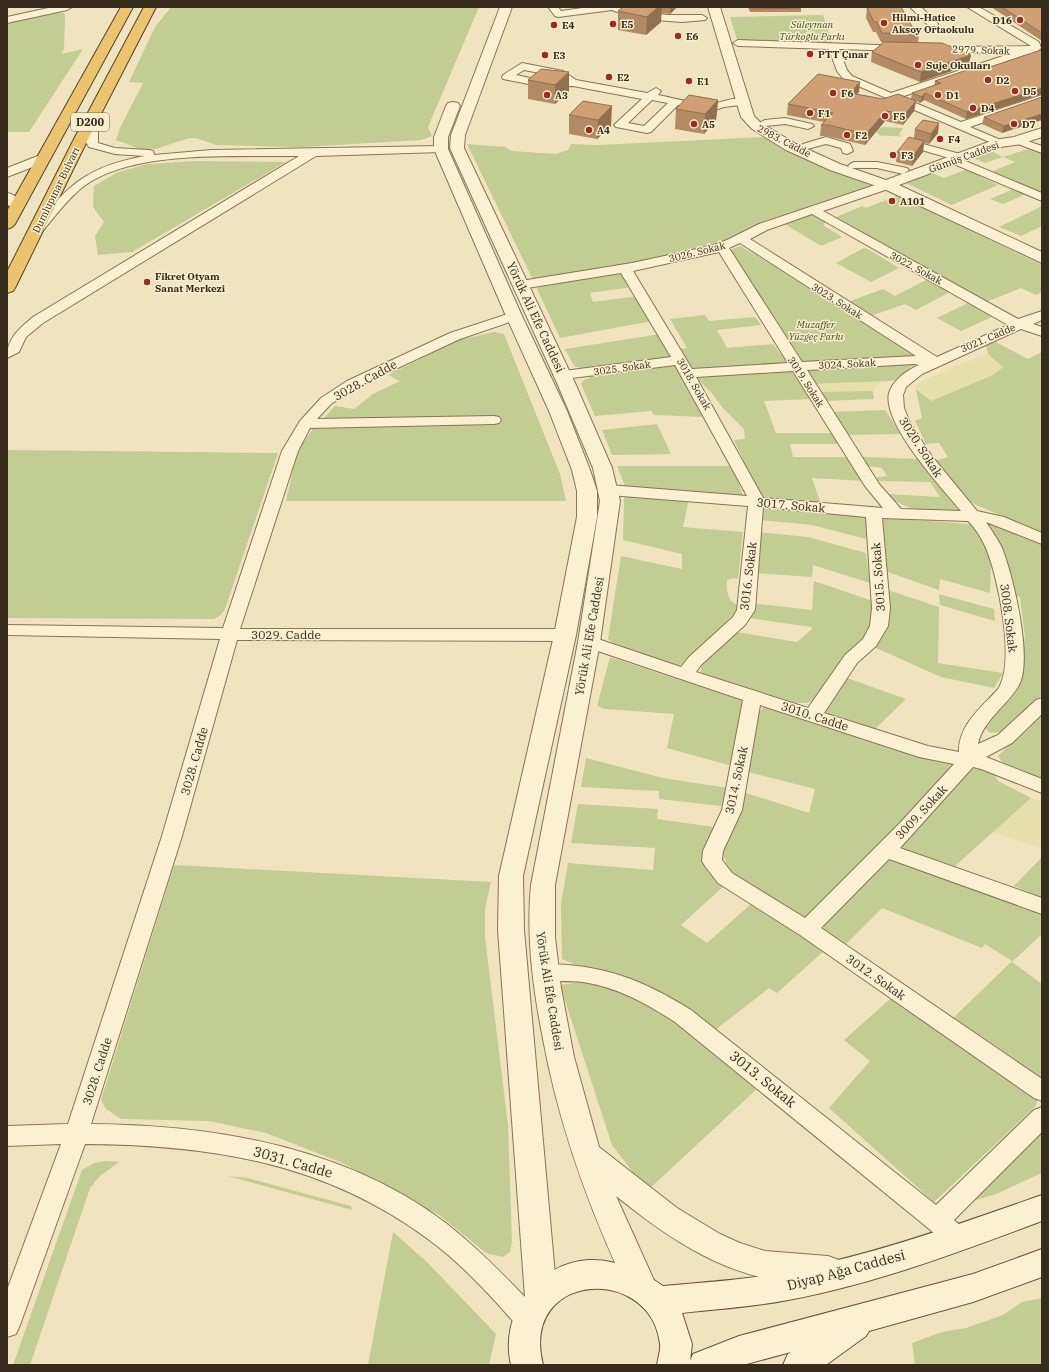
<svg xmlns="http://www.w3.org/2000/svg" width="1049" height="1372" font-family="'IBM Plex Serif',serif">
  <rect width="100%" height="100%" fill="#efe4bf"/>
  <!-- farmland -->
  <g fill="#e5e0ac">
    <path d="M988 354 1003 366 993 375 931 401 913 386 952 367Z"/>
    <path d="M882 381 873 391 816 392 810 384Z"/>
    <path d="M1031 798 1042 802V849L993 832Z"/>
  </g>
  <!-- green -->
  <g fill="#c2cd93">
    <path d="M171 7H479L428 127 432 136 421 140 302 147 216 145 196 138H189L156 149H140L116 140 120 128 143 83 129 82 155 27Z"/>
    <path d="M53 13H64L65 16 64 49 61 54 83 49 29 132H7V22Z"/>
    <path d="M823 15 833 46 738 43 730 17Z"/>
    <path d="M884 127 903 128 899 135 902 136C896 137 888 135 880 136L876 131 877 129Z"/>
    <path d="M765 137 871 186 756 226 714 245 619 267 533 280 467 144 505 147 512 151 556 154 568 150 571 144 598 145Z"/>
    <path d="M1028 149 1042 154V194L991 172 1015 162 1003 157 985 163 971 157 989 150 1003 157Z"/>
    <path d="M195 161 286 162 132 252 98 255 95 236 104 222 93 207 94 186 118 172 148 164Z"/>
    <path d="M970 168 978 172 977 175 998 185 952 205 906 183 932 173 944 178Z"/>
    <path d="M1016 188 1028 193 1003 204 990 199Z"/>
    <path d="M899 195 1042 265V292L1036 295 1021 288 986 302 949 283 952 282C912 260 872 241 834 218L862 206 866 208Z"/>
    <path d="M1042 206V226L1021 236 999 227Z"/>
    <path d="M813 213 826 222 823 225 842 237 821 246 783 223Z"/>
    <path d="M740 246 791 275 917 357 800 363 730 250Z"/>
    <path d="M864 248 868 249 899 268 871 282 836 263Z"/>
    <path d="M620 271 632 287 590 293 593 302 638 296 652 321 560 338 537 289 541 286Z"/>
    <path d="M928 279 950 292 916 310 905 304 868 317 845 303 883 289 895 296Z"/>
    <path d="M968 303 994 316 961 331 937 318Z"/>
    <path d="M705 315 709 321 755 317 761 325 717 330 727 348 773 344 788 363 692 369 680 349 687 348 670 319Z"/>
    <path d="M494 332 504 334 560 474 566 501H286L297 452 314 427 501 423V417L322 420 335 406 354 409 373 394 400 381 388 375 459 340Z"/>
    <path d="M660 334 672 355 668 358 583 369 574 366 565 349Z"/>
    <path d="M994 341 1028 359 1042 352V364L1040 365 1042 366V533L974 504 965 498 935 461 948 457 939 443 926 444 915 421 922 418 916 389 931 401 993 375 1003 367 988 354 986 345Z"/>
    <path d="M912 363 914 364 895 380 889 381 810 384 803 369Z"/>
    <path d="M675 365 705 417 654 415 651 411 595 416 581 384 584 380 590 378 588 375Z"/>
    <path d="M787 370 793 371 811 399 764 401 776 433H836L842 444H790L793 457H850L864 481 812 478 821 504 770 500 759 494 734 440 745 439 744 429 722 407 710 391 696 378 697 375Z"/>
    <path d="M873 391 874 399 823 401 816 392Z"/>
    <path d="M885 410 901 434 846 435 832 412Z"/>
    <path d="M657 424 671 454 612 455 602 430Z"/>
    <path d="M7 450 278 453 225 609 221 615 214 619 7 618Z"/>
    <path d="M862 457 919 459 936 482 961 511C932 511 909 514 886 494L940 497 930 482 878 481 876 479 878 477 887 476 882 468 867 466Z"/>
    <path d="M617 466H733L743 496 625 486Z"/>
    <path d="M630 494 689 499 683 527 743 532 738 579 734 578 727 580C726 590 728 604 739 605L737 611 683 664 678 665 617 646 608 639 621 556 682 569V554L623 540 624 498Z"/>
    <path d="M767 507 868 515 869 521 866 539 812 525 758 520 763 510Z"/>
    <path d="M888 518 970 524 976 529 991 559 990 593 940 579 939 590 885 571 879 525 883 520Z"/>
    <path d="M989 523 1042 545V695L1002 732 990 733 985 728 1017 688 1025 637 1020 597 1011 594 986 524Z"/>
    <path d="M757 532 808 537 866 553 870 583 813 565 812 577 753 573Z"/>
    <path d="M814 581 873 601 872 624 863 640 813 700 807 703H795L711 677 701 672V664L737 632 797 642 812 629 811 627 749 618 751 603 812 610Z"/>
    <path d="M885 589 939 607 938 663 1003 673 994 688 941 677 874 647 883 637 886 622Z"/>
    <path d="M939 594 994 609 995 621 940 605Z"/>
    <path d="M610 657 743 701 732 766 667 748 674 714 605 709 597 706Z"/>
    <path d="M847 678 906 699 875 729 822 711Z"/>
    <path d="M764 707H769L951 762 952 765 921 802 811 913 804 916 797 915 730 874 722 852 743 792 809 813 815 789 748 772 758 713Z"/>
    <path d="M1042 715V779C1031 775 1002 767 998 756Z"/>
    <path d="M586 758 663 778 728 788 721 806 659 799V791L581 787Z"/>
    <path d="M980 768 992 770 998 781 1031 798 955 866 902 848 900 845 964 775 972 769Z"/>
    <path d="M578 804 658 809 657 819 714 827 705 855 725 885 681 925 707 943 752 903 825 950 777 993 769 988 710 1034 573 968 572 963 562 959 561 904 568 863 653 870 655 848 571 843Z"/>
    <path d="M1042 857V897L1014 886Z"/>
    <path d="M884 860 895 861 1042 914V934L1012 962 1042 984V1084L949 1022 1012 961 985 944 982 948 882 908 842 948 824 931V924Z"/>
    <path d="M174 865 491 882 485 909V937L508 1125 512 1242 510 1252 503 1257 486 1253 439 1215 340 1162 266 1133 209 1121 121 1119 106 1109 101 1100Z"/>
    <path d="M582 982 605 984 669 1013 760 1086 647 1191 612 1145 560 985Z"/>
    <path d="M891 998 1038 1099 1035 1107 934 1202 829 1108 870 1061 844 1040Z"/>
    <path d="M1042 1126V1173L996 1194 966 1203Z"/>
    <path d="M105 1161 119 1162 100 1176 90 1188 30 1365H13L82 1170 94 1163Z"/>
    <path d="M228 1176 248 1178 351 1206 352 1210Z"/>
    <path d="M393 1232 426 1261 496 1334 489 1365H368Z"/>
    <path d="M1042 1298V1365H915L912 1343 942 1332 966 1328 1003 1315 1022 1302Z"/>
  </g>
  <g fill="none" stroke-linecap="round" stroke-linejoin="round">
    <defs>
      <g id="minor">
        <path d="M53 7H72L67 10 7 23V17Z"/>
        <path d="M548 7H558L561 11 589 7H621L643 13 669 15H702L707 18 705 20 682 22 656 20 631 17 612 10 558 17 555 16Z"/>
        <path d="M910 7H921L938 24 937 26H929Z"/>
        <path d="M967 7H979L1039 42 1041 48 1036 53 1028 54 901 97 961 122 1042 95V102L970 127 1003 141 1005 143 1003 145 999 146 844 80 837 71 829 49 738 46 733 43 738 40 905 46 906 48 905 50 901 51 839 49 847 70 852 76 891 93 1009 54 933 52 929 51 928 49 929 47 1031 46Z"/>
        <path d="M522 63 563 71 576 80 647 93 656 88 661 91 658 95C674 98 694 104 710 104 719 104 741 93 748 102L747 104 724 107 712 111 678 105 651 132 647 133 616 127 614 125 642 99 573 86 544 87 503 79 502 77 503 75ZM524 70 556 76 562 80 544 81 516 75ZM652 100 668 103 644 126 628 123Z"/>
        <path d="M92 115 98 118V143L115 148 149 150 153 151 154 155 211 150 441 146 447 149 441 152 316 156 43 323 26 337 19 352 7 358C7 338 19 329 33 317L299 156C238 157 134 149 84 186 67 199 54 218 40 234H32L30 231 32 228C70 185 85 167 145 156L115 154 89 147 85 141 86 118Z"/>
        <path d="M785 118 812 124 814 126 808 129 785 124 765 126 759 123 765 120Z"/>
        <path d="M826 137 850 144 853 151 847 154 843 153 841 148 826 144 807 149 801 146 803 144Z"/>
        <path d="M1019 138 1042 146V153L1015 143 1013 141Z"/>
        <path d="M912 141 964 155 966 157 963 160 1042 193V201L949 162 947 160 949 158 908 146 906 144 908 142Z"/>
        <path d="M854 162H877L907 168 909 170 903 174 877 168H850L848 166 850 164Z"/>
        <path d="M887 181 893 185 891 188 823 211 1018 319 1042 311V320L1033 324 1042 327V336L1021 329 922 374 906 387 903 395 904 408 910 423 931 455 977 511 1004 517 1042 533V544L986 522C991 530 998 539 1002 548 1013 575 1033 659 1019 685 1007 706 983 720 978 744L998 735 1036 700 1042 698V714L1012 743 986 757 1042 779V793L981 769 973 767 900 848 1042 898V914L889 859 821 928 1042 1079V1101L1034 1098 800 935 718 883 705 866 702 861 703 851 722 810 743 700 583 646 580 642 583 638 589 636 681 667 689 657 733 617 737 610 748 506 609 495 603 493 601 490 603 487 609 485 747 496 746 494 675 365 564 379 559 378 557 375 559 372 564 371 671 357 621 273 521 289 514 285 521 281 632 263 711 246 727 240 759 224ZM812 214 1008 325 937 357 750 239 767 230ZM740 243 916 356 802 362 729 248ZM719 252 788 363 692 369 633 271ZM914 364 919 365C907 370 893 380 889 393 882 424 942 488 961 511L901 509 879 484 807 370ZM793 371 865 486 883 508 763 498 696 377ZM763 507 866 517 872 608 870 626 863 639 845 655 808 708 696 672 701 665 745 625 755 610ZM882 518 968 521C975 528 981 537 985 546 998 575 1016 662 998 689 982 707 958 725 959 752L928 746 824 713 857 663 876 646 888 626 890 608ZM760 705 919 757 954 764 899 824 805 918 732 873 722 860 723 851 742 810Z"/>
        <path d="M514 312 519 313 521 316 519 319 460 339 357 387 331 404 317 419 494 416 499 417 501 420 499 423 494 424 310 428 298 451 240 629H565L571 631 574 635 571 639 565 641 237 640 182 836 91 1124C215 1125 347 1147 447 1224 480 1250 509 1280 537 1310L541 1319 537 1328 528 1331 519 1328C491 1296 462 1264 428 1239 324 1162 211 1145 85 1144L20 1325 16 1334 7 1337V1290L61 1144 7 1146V1126L68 1124 162 836 220 639 7 635V625L223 628 282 451 300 421 321 398 347 381 450 333Z"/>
        <path d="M545 964C602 964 643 980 691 1010L936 1205 1034 1110 1042 1107V1132L954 1220 966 1230 969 1238 966 1246 957 1249 948 1246 928 1228 675 1022C647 1004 617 987 583 982 568 980 552 983 537 978L534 972 537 966Z"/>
      </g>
      <g id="tertiary">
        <path d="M500 7H512L465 135 464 148 575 383 612 468 620 501 600 642 555 885V937L561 988 574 1057 599 1147 677 1208 720 1234 740 1243 765 1251 828 1256 839 1260 843 1270 839 1280C825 1285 812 1284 797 1283 727 1278 669 1239 616 1196L657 1287 653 1297 642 1301 631 1297C591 1214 560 1130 543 1039 533 988 526 937 531 885L578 642 600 501 593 468 557 383 450 148 451 135Z"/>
        <path d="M708 7H720L754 116 761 123 796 144 840 164 886 180 994 140 1014 137 1042 128V137L1021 144 1001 147 899 185 1042 252V263L882 188 830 170 786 150 752 129 741 117Z"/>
        <path d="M453 102 458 103 460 106 448 137V149L522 316 567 411 590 470 597 491V517L576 635 523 876 524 930 557 1297 552 1307 541 1311 530 1307 525 1297 498 930 499 876 554 635 577 517V491L572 470 549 411 506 316 434 149V137L446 106 448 103Z"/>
        <path d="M43 154 48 155 50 158 48 161 7 177V168Z"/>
        <path d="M7 193C14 194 20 199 24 205L22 208H12L7 204Z"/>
      </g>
      <path id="secondary" d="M1042 1195V1221C959 1252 875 1284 788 1300 753 1307 717 1309 682 1313L692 1344 690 1361 693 1354 739 1336 973 1274 1042 1249V1277L973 1302 869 1331 866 1336 826 1365H783L788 1354 791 1352 743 1365H657C658 1358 661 1350 660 1344 651 1264 519 1271 543 1365H511C499 1314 537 1263 589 1260 616 1259 642 1271 663 1286 705 1282 748 1280 789 1271 876 1254 959 1224 1042 1195Z"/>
      <g id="trunk">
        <path d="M121 7H133L15 224 12 227 7 229V211Z"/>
        <path d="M144 7H156L88 139 15 288 13 291 7 293V272L74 139Z"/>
      </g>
    </defs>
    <!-- minor casing -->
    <use href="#minor" stroke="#887457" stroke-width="2"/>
    <!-- tertiary casing -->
    <use href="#tertiary" stroke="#887457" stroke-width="2"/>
    <!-- secondary casing -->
    <use href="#secondary" stroke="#6a553a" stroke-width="2"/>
    <!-- trunk casing -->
    <use href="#trunk" stroke="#55422b" stroke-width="2"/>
    <!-- minor -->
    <use href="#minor" fill="#faf1d2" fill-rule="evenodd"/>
    <!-- tertiary -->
    <use href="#tertiary" fill="#faf1d2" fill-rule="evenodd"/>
    <!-- secondary -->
    <use href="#secondary" fill="#faf1d2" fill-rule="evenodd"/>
    <!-- trunk -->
    <use href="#trunk" fill="#ebc470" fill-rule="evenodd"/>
  </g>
  <!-- wall -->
  <g fill="#b28a63">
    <path d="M623 7H677L670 14 661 13V22L646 35 618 30V11Z"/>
    <path d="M748 7H800L801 8V12H750Z"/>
    <path d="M868 7H895L915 32 919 34 918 43 969 65 920 82 871 62 872 52 883 43 881 42 876 32H873L866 18 867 8H868Z"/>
    <path d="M991 7H1042V41Z"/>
    <path d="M1042 50V94L966 119 924 100 920 103 916 101 914 111 903 125 885 121 865 145 826 136H820L821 125 824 122 787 115 788 104 859 92 857 94 883 99H911L912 93 934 86 935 81 990 67Z"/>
    <path d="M569 72V91L555 104 528 99V80Z"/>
    <path d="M1042 97 1002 133 982 124 984 117Z"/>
    <path d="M718 100 716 120 704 134 675 129 676 109Z"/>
    <path d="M583 101 611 126 597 139 569 134V115Z"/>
    <path d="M915 129 938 133 929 144 924 143 923 152 912 166 896 162 897 152 914 138Z"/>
  </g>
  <!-- shaded-wall -->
  <g fill="#917050">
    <path d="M658 7H662L661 22 646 35 647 17Z"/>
    <path d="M671 7H677L670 14Z"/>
    <path d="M971 55 969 65 920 82 921 72Z"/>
    <path d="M569 72V91L555 104V85Z"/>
    <path d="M860 82 859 92 849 103 850 93Z"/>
    <path d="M1042 88V94L966 119 967 112Z"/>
    <path d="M925 93 924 100 920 103 922 97Z"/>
    <path d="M718 100 716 120 704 134 705 114Z"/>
    <path d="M916 101 914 111 903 125 905 114Z"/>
    <path d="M612 106 611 126 597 139 598 120Z"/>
    <path d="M886 111 885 121 865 145 866 134Z"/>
    <path d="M1042 114V120L1002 133 1004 126Z"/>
    <path d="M939 123 938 133 929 144 931 134Z"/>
    <path d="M924 141 923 152 912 166 914 155Z"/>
  </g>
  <!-- building -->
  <g fill="#cfa073" stroke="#917050">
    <path d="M623 7H658L647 17 618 11Z"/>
    <path d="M750 7H800L801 8 750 9Z"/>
    <path d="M869 7H901L915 32 919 34 882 33 877 22H874L867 8H869Z"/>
    <path d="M1002 7H1042V33Z"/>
    <path d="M884 42 942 43 971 55 921 72 872 52Z"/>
    <path d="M1041 50H1042V88L967 112 925 93 922 97 912 93 941 83 935 81 984 64 990 67Z"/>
    <path d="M541 69 569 72 555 85 528 80Z"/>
    <path d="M818 74 860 82 850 93 883 99 898 94 916 101 905 114 886 111 866 134 828 125H821L833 113 788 104Z"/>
    <path d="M689 95 718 100 705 114 676 109Z"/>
    <path d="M1042 97V114L1004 126 984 117Z"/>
    <path d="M583 101 612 106 598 120 569 115Z"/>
    <path d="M923 120 939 123 931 134 915 129Z"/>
    <path d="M909 137 924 141 914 155 897 152Z"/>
  </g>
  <!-- markers -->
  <g fill="#992c25" stroke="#f6eece" stroke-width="1.5">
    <circle cx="1020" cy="20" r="4"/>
    <circle cx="884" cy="23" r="4"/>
    <circle cx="613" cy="24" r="4"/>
    <circle cx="554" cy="25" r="4"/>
    <circle cx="678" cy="36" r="4"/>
    <circle cx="810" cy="54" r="4"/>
    <circle cx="545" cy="55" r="4"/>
    <circle cx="918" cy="65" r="4"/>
    <circle cx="609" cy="77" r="4"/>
    <circle cx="988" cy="80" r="4"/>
    <circle cx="689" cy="81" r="4"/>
    <circle cx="1015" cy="91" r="4"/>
    <circle cx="833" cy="93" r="4"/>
    <circle cx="547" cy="95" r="4"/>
    <circle cx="938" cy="95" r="4"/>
    <circle cx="973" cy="108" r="4"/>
    <circle cx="810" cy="113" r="4"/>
    <circle cx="885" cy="116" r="4"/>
    <circle cx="694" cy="124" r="4"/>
    <circle cx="1014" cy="124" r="4"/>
    <circle cx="589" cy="130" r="4"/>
    <circle cx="847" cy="135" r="4"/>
    <circle cx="940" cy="139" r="4"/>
    <circle cx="893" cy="155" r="4"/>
    <circle cx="892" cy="201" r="4"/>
    <circle cx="147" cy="282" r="4"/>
  </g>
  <g text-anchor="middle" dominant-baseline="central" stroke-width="3" stroke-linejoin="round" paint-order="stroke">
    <!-- far-poi labels -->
    <g font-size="10" font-weight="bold" fill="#372b1c" stroke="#f6eece" text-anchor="start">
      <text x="892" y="17">Hilmi-Hatice<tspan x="892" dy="12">Aksoy Ortaokulu</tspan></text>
      <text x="1012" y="20" text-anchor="end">D16</text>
      <text x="621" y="24">E5</text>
      <text x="562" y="25">E4</text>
      <text x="686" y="36">E6</text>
      <text x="818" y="54">PTT Çınar</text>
      <text x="553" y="55">E3</text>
      <text x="926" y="65">Suje Okulları</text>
      <text x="617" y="77">E2</text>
      <text x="996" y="80">D2</text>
      <text x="697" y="81">E1</text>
      <text x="1023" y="91">D5</text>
      <text x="841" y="93">F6</text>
      <text x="555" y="95">A3</text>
      <text x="946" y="95">D1</text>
      <text x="981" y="108">D4</text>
      <text x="818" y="113">F1</text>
      <text x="893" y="116">F5</text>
      <text x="702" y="124">A5</text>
      <text x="1022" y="124">D7</text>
      <text x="597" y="130">A4</text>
      <text x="855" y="135">F2</text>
      <text x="948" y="139">F4</text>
      <text x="901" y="155">F3</text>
      <text x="900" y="201">A101</text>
      <text x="155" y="276">Fikret Otyam<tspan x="155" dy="12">Sanat Merkezi</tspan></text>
    </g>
    <!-- far-park labels -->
    <g font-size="10" font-style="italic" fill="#445422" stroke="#f6eece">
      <text x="812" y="24">Süleyman<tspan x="812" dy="12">Türkoğlu Parkı</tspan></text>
      <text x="816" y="324">Muzaffer<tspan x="816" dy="12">Yüzgeç Parkı</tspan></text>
    </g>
    <!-- far-street labels -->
    <g font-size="10" fill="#372b1c" stroke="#f6eece">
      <text transform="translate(981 50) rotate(2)">2979. Sokak</text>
      <text transform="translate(784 141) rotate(27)">2983. Cadde</text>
      <text transform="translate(964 157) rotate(-20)">Gümüş Caddesi</text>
      <text transform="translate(56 190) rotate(-64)">Dumlupınar Bulvarı</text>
      <text transform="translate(697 252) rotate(-14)">3026. Sokak</text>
      <text transform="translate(916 268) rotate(28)">3022. Sokak</text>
      <text transform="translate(837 301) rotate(32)">3023. Sokak</text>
      <text transform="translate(988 338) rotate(-23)">3021. Cadde</text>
      <text transform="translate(847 364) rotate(-3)">3024. Sokak</text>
      <text transform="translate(622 368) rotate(-8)">3025. Sokak</text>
      <text transform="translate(806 382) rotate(57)">3019. Sokak</text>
      <text transform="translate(694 384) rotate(60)">3018. Sokak</text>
    </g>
    <!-- shield labels -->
    <rect fill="#f6eece" stroke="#706651" stroke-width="1" x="71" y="113" width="38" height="18" rx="3"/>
    <g font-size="11" font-weight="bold" fill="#372b1c">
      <text x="90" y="122">D200</text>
    </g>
    <!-- street labels -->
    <g font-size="12" fill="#372b1c" stroke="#f6eece">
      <text transform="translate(536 317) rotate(65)">Yörük Ali Efe Caddesi</text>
      <text transform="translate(365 380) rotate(-29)">3028. Cadde</text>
      <text transform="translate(921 447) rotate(57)">3020. Sokak</text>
      <text transform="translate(791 505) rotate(5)">3017. Sokak</text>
      <text transform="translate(748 576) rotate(-83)">3016. Sokak</text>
      <text transform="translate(878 577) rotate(-94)">3015. Sokak</text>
      <text transform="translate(1009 618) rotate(83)">3008. Sokak</text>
      <text x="286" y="634">3029. Cadde</text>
      <text transform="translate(589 636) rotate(-80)">Yörük Ali Efe Caddesi</text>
      <text transform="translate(815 716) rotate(18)">3010. Cadde</text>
      <text transform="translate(194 761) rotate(-74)">3028. Cadde</text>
      <text transform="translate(736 780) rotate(-78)">3014. Sokak</text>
      <text transform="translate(921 812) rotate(-47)">3009. Sokak</text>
      <text transform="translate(876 977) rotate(35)">3012. Sokak</text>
      <text transform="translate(550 991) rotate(81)">Yörük Ali Efe Caddesi</text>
      <text transform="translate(97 1071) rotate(-72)">3028. Cadde</text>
    </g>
    <!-- near-street labels -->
    <g font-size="14" fill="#372b1c" stroke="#f6eece">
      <text transform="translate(763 1079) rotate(39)">3013. Sokak</text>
      <text transform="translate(293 1162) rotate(16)">3031. Cadde</text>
      <text transform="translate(846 1270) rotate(-15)">Diyap Ağa Caddesi</text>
    </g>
  </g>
  <!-- border -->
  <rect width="1049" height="1372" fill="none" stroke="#372b1c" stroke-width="16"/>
</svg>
